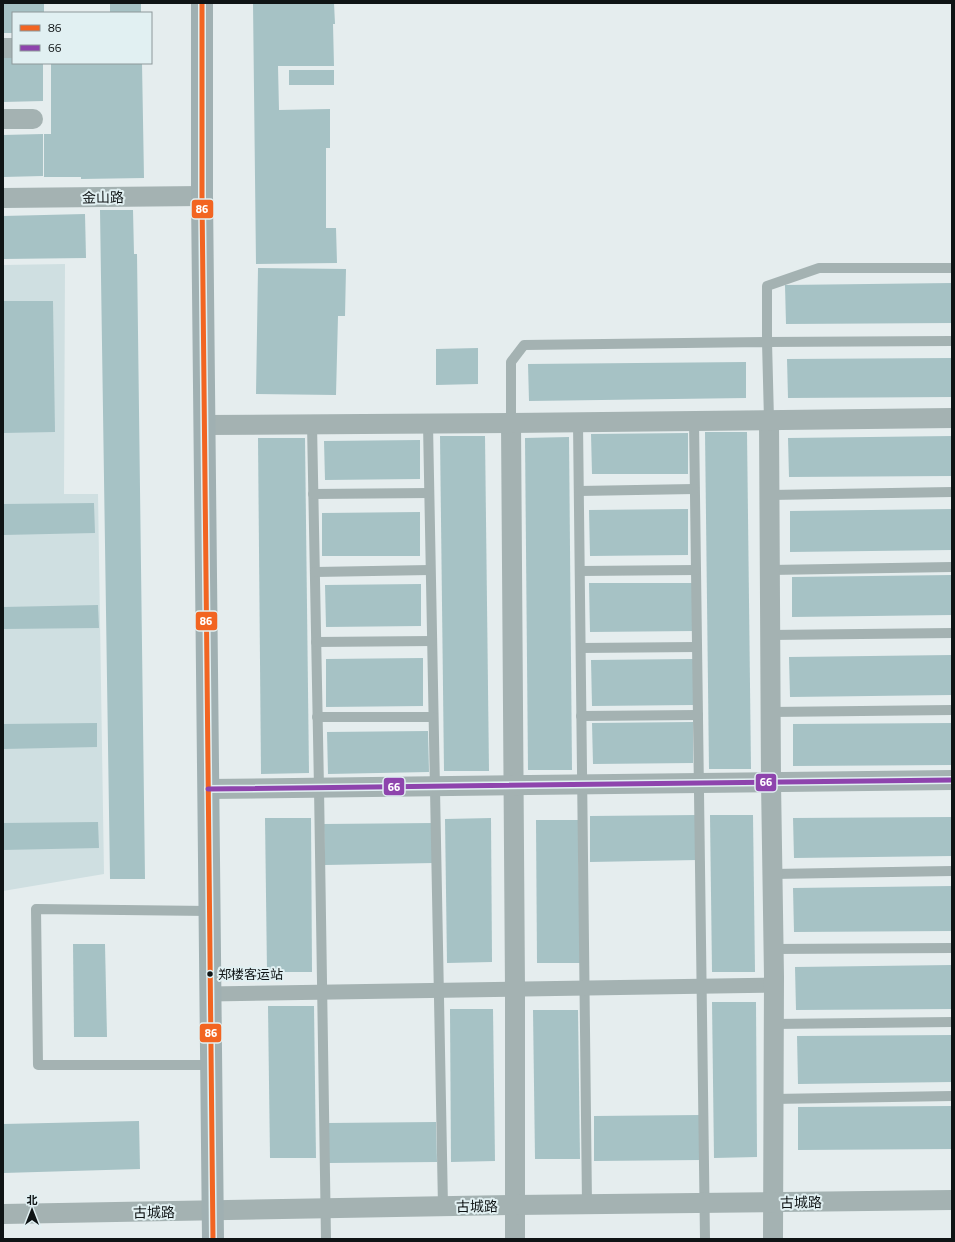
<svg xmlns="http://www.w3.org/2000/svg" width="955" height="1242" font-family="'Titillium Web','Noto Sans SC',sans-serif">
  <rect width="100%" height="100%" fill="#e5edee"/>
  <!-- built -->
  <path fill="#cfdfe1" d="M65 264 64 494H98L104 874 3 891V265Z"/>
  <!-- building -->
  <g fill="#a6c2c5">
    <path d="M3 3H44V13H13V33H3Z"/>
    <rect x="110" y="3" width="31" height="10"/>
    <path d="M253 3H334L335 24H333L334 66H278L279 110 330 109V148H326V228H336L337 263 256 264Z"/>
    <path d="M3 57H13V63H43V101L3 102Z"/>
    <path d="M51 63H142L144 178 81 179V177H44V134H51Z"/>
    <rect x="289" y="70" width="45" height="15"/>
    <path d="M43 134V176L3 177V135Z"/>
    <path d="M100 210H133L134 254H137L145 879H110Z"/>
    <path d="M85 214 86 258 3 259V216Z"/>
    <path d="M258 268 346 269 345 316H338L336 395 256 394Z"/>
    <path d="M952 283V323L786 324 785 285Z"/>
    <path d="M3 301H53L55 432 3 433Z"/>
    <path d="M478 348V384L436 385V349Z"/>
    <path d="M952 358V397L788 398 787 359Z"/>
    <path d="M746 362V398L529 401 528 364Z"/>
    <path d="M705 432H747L751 769H709Z"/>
    <path d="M688 433V474H592L591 434Z"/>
    <path d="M440 436H485L489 771H444Z"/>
    <path d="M952 436V476L789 477 788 438Z"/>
    <path d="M569 437 572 770H528L525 438Z"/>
    <path d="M258 438H305L309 773 261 774Z"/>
    <path d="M420 440V479L325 480 324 441Z"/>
    <path d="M94 503 95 533 3 535V504Z"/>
    <path d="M688 509V555L590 556 589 510Z"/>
    <path d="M952 509V550L790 552V511Z"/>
    <path d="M420 512V556H322V513Z"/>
    <path d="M952 575V615L792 617V577Z"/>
    <path d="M589 583H694V631L590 632Z"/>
    <path d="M421 584V626L326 627 325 585Z"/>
    <path d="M98 605 99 628 3 629V607Z"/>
    <path d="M952 655V695L790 697 789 657Z"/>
    <path d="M423 658V706L326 707V659Z"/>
    <path d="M693 659V705L592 706 591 660Z"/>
    <path d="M693 722V763L593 764 592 723Z"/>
    <path d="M97 723V747L3 749V724Z"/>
    <path d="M952 723V765L793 766V724Z"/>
    <path d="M428 731 429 772 328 774 327 732Z"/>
    <path d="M697 815V860L590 862V816Z"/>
    <path d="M710 815H753L755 972H712Z"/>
    <path d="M952 817V856L794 858 793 818Z"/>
    <path d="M265 818H311L312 972H267Z"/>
    <path d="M491 818 492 962 447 963 445 819Z"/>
    <path d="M536 820H578L580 963H537Z"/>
    <path d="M98 822 99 848 3 850V823Z"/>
    <path d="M433 823 434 863 325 865 324 824Z"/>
    <path d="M952 886V931L794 932 793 888Z"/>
    <path d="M73 944H105L107 1037H74Z"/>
    <path d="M952 965V1009L796 1010 795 967Z"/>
    <path d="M712 1002H756L757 1157 714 1158Z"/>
    <path d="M268 1006H314L316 1158H270Z"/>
    <path d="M450 1009H493L495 1161 451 1162Z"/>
    <path d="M533 1010H578L580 1159H535Z"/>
    <path d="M952 1035V1082L798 1084 797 1036Z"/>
    <path d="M952 1106V1149L798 1150V1107Z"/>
    <path d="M700 1115 701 1160 594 1161V1116Z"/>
    <path d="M139 1121 140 1169 3 1173V1124Z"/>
    <path d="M436 1122 437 1162 329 1163 328 1123Z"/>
  </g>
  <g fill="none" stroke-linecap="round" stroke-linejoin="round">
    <!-- service -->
    <g stroke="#a4b2b2" stroke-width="10">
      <path d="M952 268H819L767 286V342L952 341"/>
      <path d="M694 421 705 1239"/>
      <path d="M511 423V362L524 345 767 342 769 420"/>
      <path d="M578 423 587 1204"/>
      <path d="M312 424 319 788 326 1239"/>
      <path d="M428 424 443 1207"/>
      <path d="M579 491 694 489"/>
      <path d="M313 494 429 493"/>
      <path d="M770 495 952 492"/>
      <path d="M770 570 952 567"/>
      <path d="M580 571 696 570"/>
      <path d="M315 572 430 570"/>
      <path d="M770 635 952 633"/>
      <path d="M316 642 432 641"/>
      <path d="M581 648 697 647"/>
      <path d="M771 712 952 710"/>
      <path d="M581 716 698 715"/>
      <path d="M317 717H433"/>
      <path d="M772 874 952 871"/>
      <path d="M209 911 36 909 38 1065H211"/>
      <path d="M773 949 952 948"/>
      <path d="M773 1024 952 1022"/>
      <path d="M773 1099 952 1096"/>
    </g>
    <!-- pedestrian -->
    <path stroke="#a4b2b2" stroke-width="15" d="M210 994 774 985"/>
    <!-- minor -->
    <g stroke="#a4b2b2" stroke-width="20">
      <path d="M3 48H13"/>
      <path d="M3 119H33"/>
      <path d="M3 198 202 196"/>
      <path d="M769 420 771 782 774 977 773 1239"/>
      <path d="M511 423 515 989V1239"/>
      <path d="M204 425 511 423 952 418"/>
      <path d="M208 789 952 780"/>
      <path d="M3 1214 515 1205 952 1200"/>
    </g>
    <!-- secondary -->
    <path stroke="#a0b0b2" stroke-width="22" d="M202 3V196L213 1239"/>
    <defs>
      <path id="bus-1" d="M202 3V196L213 1239"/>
      <path id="bus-2" d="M208 789 952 780"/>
    </defs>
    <!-- bus-1 casing -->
    <use href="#bus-1" stroke="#e1f0f2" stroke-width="8"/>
    <!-- bus-2 casing -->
    <use href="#bus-2" stroke="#e1f0f2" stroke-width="8"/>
    <!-- bus-1 -->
    <use href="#bus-1" stroke="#f26522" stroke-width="5"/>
    <!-- bus-2 -->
    <use href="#bus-2" stroke="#8e44ad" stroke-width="5"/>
  </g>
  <!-- markers -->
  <circle fill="#0f1415" stroke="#e1f0f2" stroke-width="1.5" cx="210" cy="974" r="3.5"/>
  <g text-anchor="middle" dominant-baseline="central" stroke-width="4" stroke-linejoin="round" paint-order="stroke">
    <!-- bus labels -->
    <g font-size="13" fill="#0f1415" stroke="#e1f0f2" text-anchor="start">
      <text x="218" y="974">郑楼客运站</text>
    </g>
    <!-- street labels -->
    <g font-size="14" fill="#0f1415" stroke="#e1f0f2">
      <text transform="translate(103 197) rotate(-1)">金山路</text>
      <text transform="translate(801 1202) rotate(-1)">古城路</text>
      <text transform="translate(477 1206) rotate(-1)">古城路</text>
      <text transform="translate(154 1212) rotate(-1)">古城路</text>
    </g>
  </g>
  <g stroke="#e1f0f2" stroke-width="1.5">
    <rect x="191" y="199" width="23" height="20" rx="4" fill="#f26522"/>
    <rect x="195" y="611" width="23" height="20" rx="4" fill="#f26522"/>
    <rect x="755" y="773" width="22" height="19" rx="4" fill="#8e44ad"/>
    <rect x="383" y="777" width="22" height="19" rx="4" fill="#8e44ad"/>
    <rect x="199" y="1023" width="23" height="20" rx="4" fill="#f26522"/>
  </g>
  <g font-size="11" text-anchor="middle" font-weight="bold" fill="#fff">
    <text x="202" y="213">86</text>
    <text x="206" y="625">86</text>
    <text x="766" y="786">66</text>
    <text x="394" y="791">66</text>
    <text x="211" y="1037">86</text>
  </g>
  <!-- border -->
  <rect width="955" height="1242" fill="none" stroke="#0f1415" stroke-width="8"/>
  <!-- legend -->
  <rect x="12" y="12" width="140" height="52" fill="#e1f0f2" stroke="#8d989a"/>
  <rect x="20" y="25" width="20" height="6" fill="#f26522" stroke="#8d989a"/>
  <text x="48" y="32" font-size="12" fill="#0f1415">86</text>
  <rect x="20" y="45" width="20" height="6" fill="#8e44ad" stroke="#8d989a"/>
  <text x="48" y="52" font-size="12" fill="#0f1415">66</text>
  <!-- north arrow -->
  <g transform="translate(32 1210)" stroke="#e1f0f2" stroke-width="3" paint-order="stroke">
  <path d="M0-3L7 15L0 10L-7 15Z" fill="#0f1415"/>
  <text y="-6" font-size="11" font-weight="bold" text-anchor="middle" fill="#0f1415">北</text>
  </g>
</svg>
